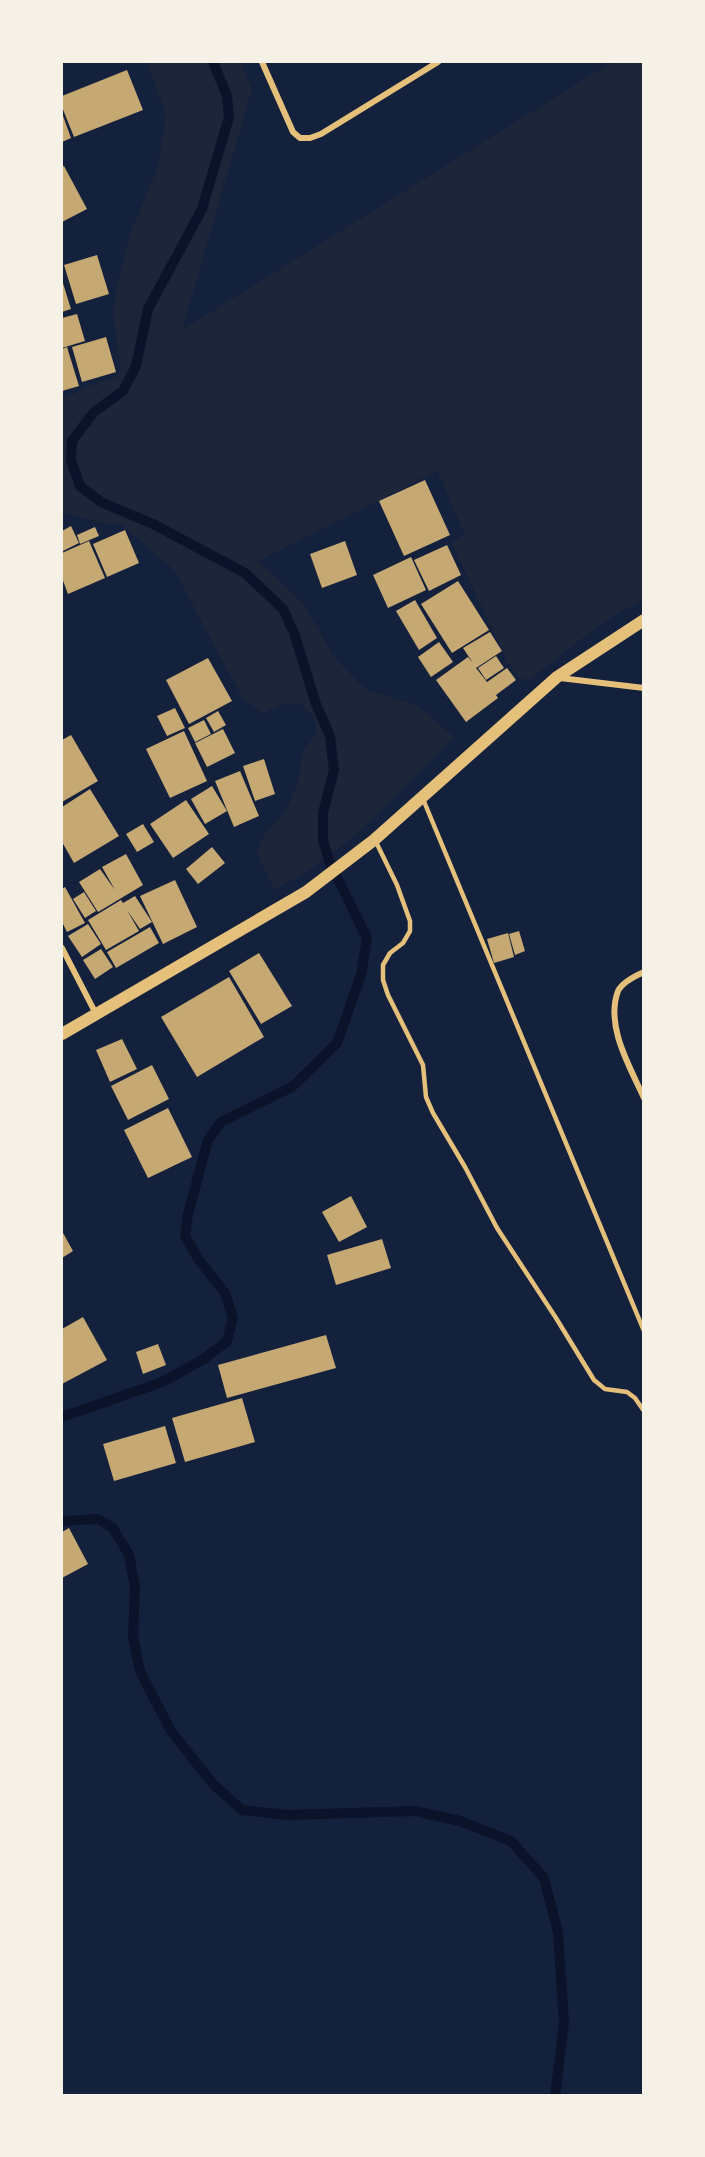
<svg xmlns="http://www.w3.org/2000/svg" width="705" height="2157" font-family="'Varela Round',sans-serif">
  <rect width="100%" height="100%" fill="#14213d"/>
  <!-- green -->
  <path fill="#1d2539" d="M147 62H240L252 89 182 330 612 62H643V599L602 623 529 680 519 678 508 663 452 543 465 534 437 471 258 561 304 604 333 656 365 689 418 706 454 737C399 793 346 854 274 890L257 852 264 835 285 813 298 783 303 753 317 731 313 717 300 703 280 705 263 713 243 699 174 570 122 525 98 522 62 512V400L91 385 116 377 121 371 113 311 117 287 131 231 158 167 166 115Z"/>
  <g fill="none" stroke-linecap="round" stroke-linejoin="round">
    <!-- stream -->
    <g stroke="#0b132b" stroke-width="10">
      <path d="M62 1417 162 1382 204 1359 227 1341 233 1318 225 1293 199 1260 185 1236 188 1214 208 1140 221 1122 292 1087 337 1043 361 975 367 938 329 861 323 840V813L334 770 330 736 316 704 294 633 283 609 245 573 153 524 101 502 80 486 71 460 72 441 94 412 123 391 136 366 148 309 202 209 229 117 227 96 213 62"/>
      <path d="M62 1521 98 1519 113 1528 129 1555 135 1586 133 1636 140 1671 171 1731 213 1784 242 1810 288 1815 415 1811 460 1821 511 1841 544 1878 558 1932 564 2023 555 2096"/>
    </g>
  </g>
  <!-- building -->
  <g fill="#c6a872">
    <path d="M127 70 143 110 74 137 62 107V96Z"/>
    <path d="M62 113 71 138 62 142Z"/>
    <path d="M64 166 87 209 62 222V167Z"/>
    <path d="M97 255 109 294 76 304 64 265Z"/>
    <path d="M62 280 71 309 62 312Z"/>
    <path d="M77 314 85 341 62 348V318Z"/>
    <path d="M106 337 116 372 82 382 72 347Z"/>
    <path d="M67 347 79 386 62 391V349Z"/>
    <path d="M425 480 450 535 404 556 379 501Z"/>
    <path d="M71 526 79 543 63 551 62 531Z"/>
    <path d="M95 527 99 536 80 544 77 535Z"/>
    <path d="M125 530 139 563 107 577 93 544Z"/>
    <path d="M89 541 105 578 68 594 62 578V553Z"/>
    <path d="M345 541 357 575 322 588 310 554Z"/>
    <path d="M447 545 461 575 429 591 414 560Z"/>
    <path d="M411 557 426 590 388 608 373 575Z"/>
    <path d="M458 581 489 630 452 653 421 604Z"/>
    <path d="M415 600 437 638 419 650 396 611Z"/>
    <path d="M490 632 502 651 476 668 487 682 507 668 516 680 496 695 498 698 466 722 436 680 468 657 473 663 463 648Z"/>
    <path d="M439 642 453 662 431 677 418 657Z"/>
    <path d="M496 656 504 668 486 680 478 668Z"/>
    <path d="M208 658 232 701 189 724 166 680Z"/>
    <path d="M175 708 185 728 167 736 157 716Z"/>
    <path d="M218 711 226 725 214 732 206 718Z"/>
    <path d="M204 720 211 734 195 742 188 728Z"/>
    <path d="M223 729 235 753 207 767 195 743Z"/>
    <path d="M184 731 207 781 170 798 146 749Z"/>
    <path d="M71 735 98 781 62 802V740Z"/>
    <path d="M264 759 275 794 255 801 243 766Z"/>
    <path d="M240 771 259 816 234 827 215 781Z"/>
    <path d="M212 786 227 811 205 824 191 799Z"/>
    <path d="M90 789 119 836 74 863 62 842V807Z"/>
    <path d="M186 800 209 834 173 858 150 824Z"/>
    <path d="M143 824 154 842 137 852 126 834Z"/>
    <path d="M212 847 225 863 198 884 186 869Z"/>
    <path d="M126 854 143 885 98 912 79 882 100 869 115 890 102 867Z"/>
    <path d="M175 880 197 927 163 944 140 896Z"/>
    <path d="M65 887 85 923 67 932 62 922V889Z"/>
    <path d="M84 892 96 911 85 918 73 899Z"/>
    <path d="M135 896 152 922 140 929 127 910 139 931 106 950 88 920 121 900 123 903Z"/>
    <path d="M88 924 101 944 82 957 68 936Z"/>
    <path d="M150 927 159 943 116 968 107 952Z"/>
    <path d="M519 931 525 951 515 955 509 934Z"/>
    <path d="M508 933 514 957 494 963 487 939Z"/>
    <path d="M101 949 113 967 95 979 83 960Z"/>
    <path d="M259 953 292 1006 261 1024 229 971Z"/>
    <path d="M229 977 264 1037 197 1077 161 1017Z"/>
    <path d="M122 1039 137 1069 110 1082 96 1050Z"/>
    <path d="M152 1065 169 1099 128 1120 111 1086Z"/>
    <path d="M168 1108 192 1157 148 1178 124 1130Z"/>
    <path d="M351 1196 367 1227 339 1242 322 1212Z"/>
    <path d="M62 1231 73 1251 62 1258Z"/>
    <path d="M382 1239 391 1268 336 1285 327 1255Z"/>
    <path d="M83 1317 107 1360 62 1384V1329Z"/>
    <path d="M326 1335 336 1368 227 1398 218 1365Z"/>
    <path d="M158 1344 166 1365 143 1374 136 1352Z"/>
    <path d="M242 1398 255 1442 185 1462 172 1418Z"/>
    <path d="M165 1426 176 1463 114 1481 103 1444Z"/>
    <path d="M69 1528 88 1564 62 1578V1532Z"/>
  </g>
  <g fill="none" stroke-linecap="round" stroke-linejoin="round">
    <!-- service -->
    <g stroke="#e5c07b" stroke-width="4.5">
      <path d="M423 799 644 1331"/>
      <path d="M376 842 397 885 410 921V931L403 943 390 953 383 965V980L388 995 423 1065 426 1097 433 1113 465 1167 497 1228 556 1318 594 1380 605 1389 627 1392 635 1398 644 1411"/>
    </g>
    <!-- minor -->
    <g stroke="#e5c07b" stroke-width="6">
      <path d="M262 62 293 132 300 138H310L321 134 438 62"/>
      <path d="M560 678 644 688"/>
      <path d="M62 948 96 1014"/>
      <path d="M644 972C635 976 622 983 618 991 605 1026 630 1067 644 1098"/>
    </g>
    <!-- secondary -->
    <path stroke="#e5c07b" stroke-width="12" d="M62 1034 306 892 374 840 557 677 644 620"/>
  </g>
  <!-- border -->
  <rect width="705" height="2157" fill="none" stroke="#f6f1e7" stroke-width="126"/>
</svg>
